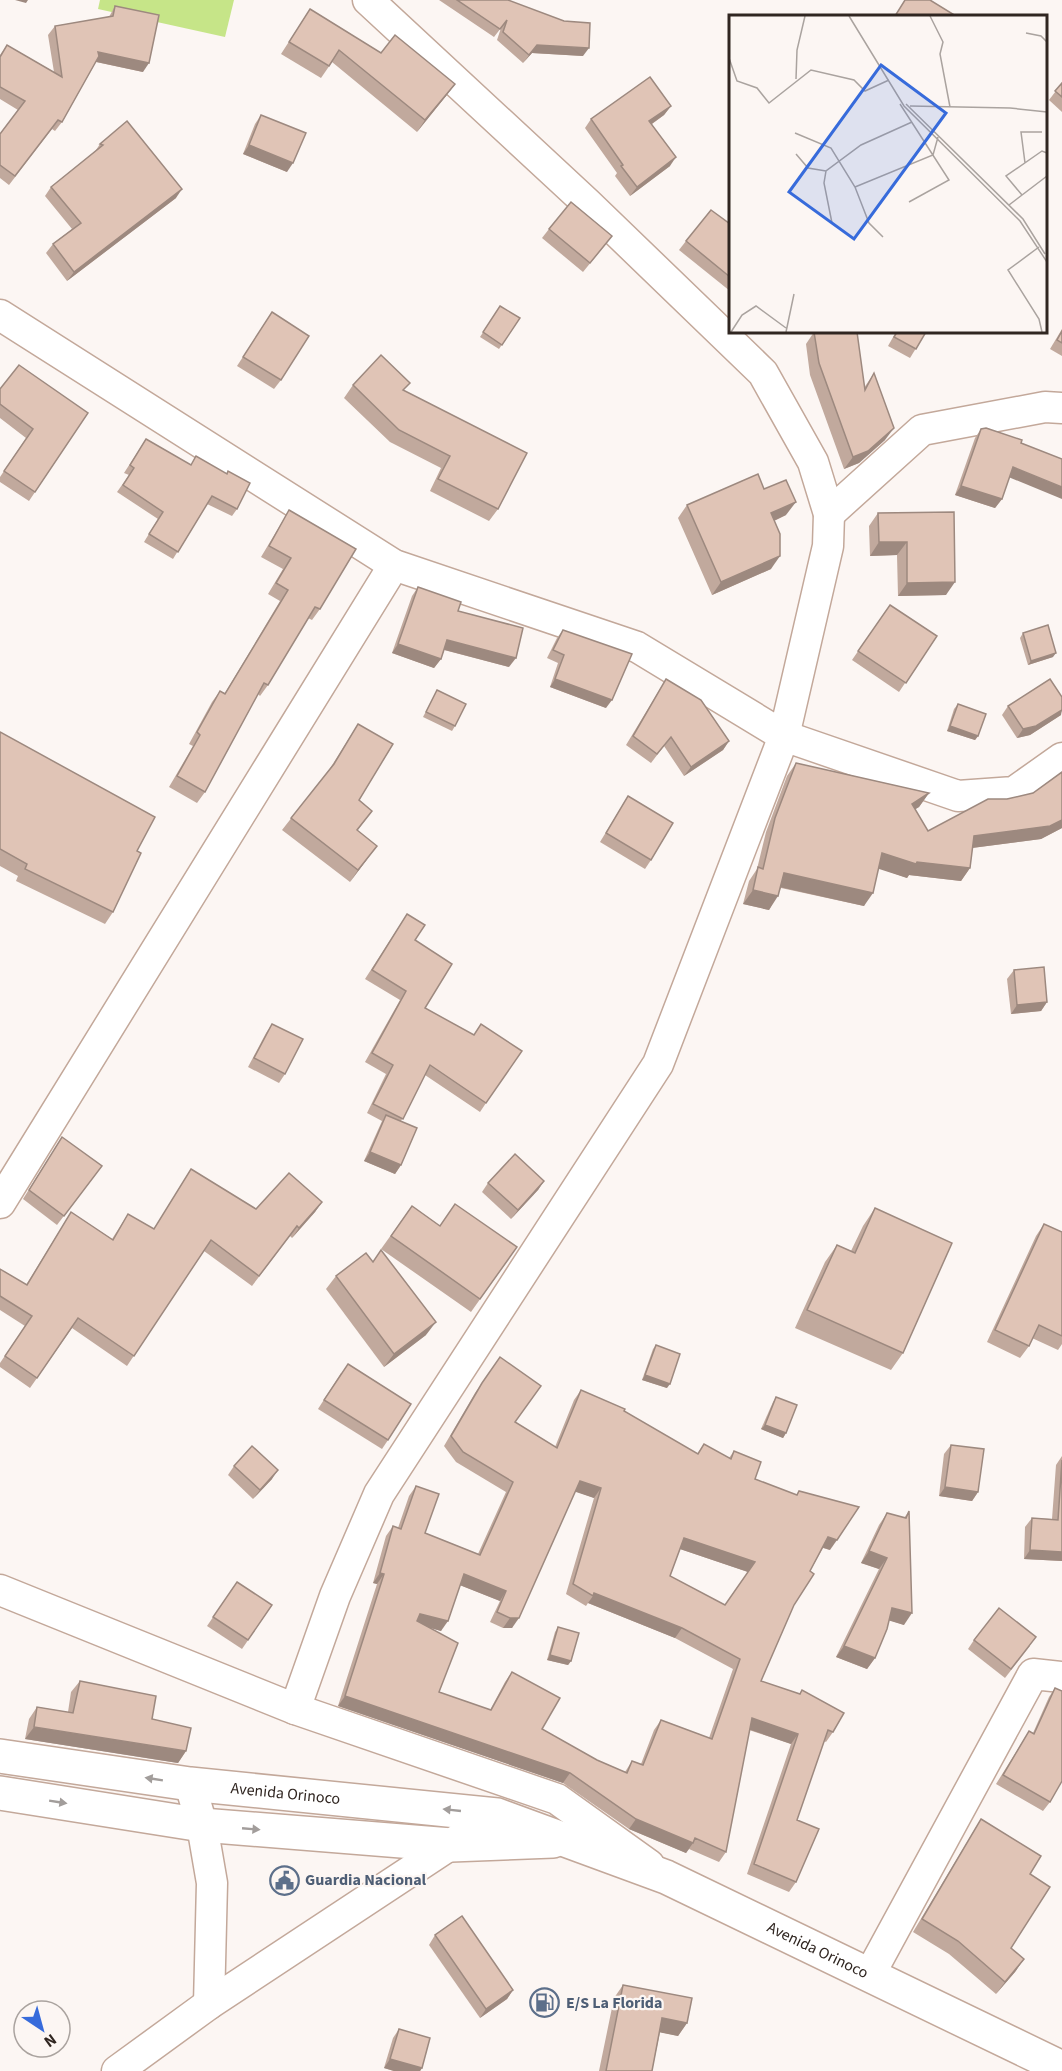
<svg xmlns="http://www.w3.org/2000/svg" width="1062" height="2071" font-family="'Source Sans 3',sans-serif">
  <rect width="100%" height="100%" fill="#fcf6f3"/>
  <!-- green -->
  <path fill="#c6e588" d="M100 0H234L225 37 98 9Z"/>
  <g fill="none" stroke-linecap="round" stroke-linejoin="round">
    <defs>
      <g id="street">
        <path d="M0 315 394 565 637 647 784 736 958 796 1014 792 1062 758"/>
        <path d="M829 514 922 430 1045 407 1062 408"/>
        <path d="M0 1203 394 565"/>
        <path d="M0 1590 295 1709 557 1799 649 1865"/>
        <path d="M295 1709 335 1596 379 1494 658 1064 784 736 828 546 829 514 813 462 763 373 587 203 368 0"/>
        <path d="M190 1784 202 1825 212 1883 209 2004"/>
        <path d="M870 1974 1033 1674 1062 1677"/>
        <path d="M117 2071 209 2004 462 1837"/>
      </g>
      <g id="secondary">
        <path id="s1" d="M0 1756 190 1784 497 1815 666 1877 1062 2068"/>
        <path d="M0 1793 202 1825 451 1845 553 1841"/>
      </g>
    </defs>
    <!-- street casing -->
    <use href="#street" stroke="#c3a89a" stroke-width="33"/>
    <!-- secondary casing -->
    <use href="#secondary" stroke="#c3a89a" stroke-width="36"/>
    <!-- street -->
    <use href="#street" stroke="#fff" stroke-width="30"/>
    <!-- secondary -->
    <use href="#secondary" stroke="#fff" stroke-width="33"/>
  </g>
  <!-- wall -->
  <g fill="#c1a99d" fill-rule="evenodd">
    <path d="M439 0H508L583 56 532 53 523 63 497 40 501 28 494 37Z"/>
    <path d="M115 6 143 72 96 62 62 122 55 131 52 129 9 185 0 178V134L18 110 0 99V55L7 45 54 72 48 35 55 26 109 17Z"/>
    <path d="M310 9 381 53 455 84 446 96 417 132 332 62 321 78 281 54Z"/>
    <path d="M1062 83V112L1049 100Z"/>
    <path d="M671 106 664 115 652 124 670 166 630 196 615 176 617 173 585 128 591 119Z"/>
    <path d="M261 115 287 172 243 154 255 124Z"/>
    <path d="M100 144 176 198 67 281 46 253 53 244 72 229 45 196 51 187 94 153Z"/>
    <path d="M730 224V291L679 250 686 241Z"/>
    <path d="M549 229 605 245 583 272 542 238Z"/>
    <path d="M500 306 520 318 499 349 480 337Z"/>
    <path d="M272 312 281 380 274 389 237 366Z"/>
    <path d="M1062 329V356L1050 349Z"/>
    <path d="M814 332 864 388 874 373 885 440 859 463 844 469 810 375 806 344Z"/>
    <path d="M896 332H926L910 358 888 346Z"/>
    <path d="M353 385 404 391 498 509 489 521 430 491 441 468 390 442 344 398Z"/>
    <path d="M0 389 88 413 29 501 0 482V477L26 438 0 418Z"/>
    <path d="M981 429 1002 499 995 508 955 495 975 438Z"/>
    <path d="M146 439 191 465 196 456 237 509 232 516 207 504 173 559 144 542 158 519 117 492 129 475 124 473Z"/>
    <path d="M764 489 786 515 774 521 771 569 712 595 678 518 687 505Z"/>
    <path d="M289 510 320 609 312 620 308 618 268 685 260 696 258 694 205 792 197 803 169 787 193 746 189 744 212 702 220 691 225 693 280 601 268 594 283 569 261 557 282 522Z"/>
    <path d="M954 512 946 595 898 596 897 555 870 556 869 526 878 513Z"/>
    <path d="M418 587 458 611 509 667 444 650 441 659 434 668 392 653 412 596Z"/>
    <path d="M890 605 937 636 899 692 852 660Z"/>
    <path d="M563 630 606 708 550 687 558 663 547 658 557 638Z"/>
    <path d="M1023 633 1053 657 1028 665 1020 638Z"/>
    <path d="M666 679 729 741 723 750 684 776 664 746 651 763 626 745Z"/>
    <path d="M437 690 455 726 452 731 423 717Z"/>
    <path d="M958 704 978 736 975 740 947 731 954 709Z"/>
    <path d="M1008 706 1061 715 1030 735 1017 738 1002 715Z"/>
    <path d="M358 724 359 800 372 811 357 831 368 858 350 882 282 830 329 770Z"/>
    <path d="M0 732 137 851 113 912 105 924 16 881 18 876 0 866Z"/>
    <path d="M796 763 929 793 919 807 915 809 928 831 1007 799 1033 793 1062 772V828L1041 839 972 848 970 868 961 881 909 875 907 878 879 868 864 906 781 888 769 910 743 904 749 881 757 869 766 832 787 776Z"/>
    <path d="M628 796 651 860 645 869 600 842Z"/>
    <path d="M407 914 415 940 425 1008 486 1103 480 1112 425 1075 401 1121V1165L395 1174 364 1161 382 1121 367 1113 386 1074 365 1062 400 1000 365 979Z"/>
    <path d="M1014 970 1047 1002 1041 1011 1011 1014 1007 979Z"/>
    <path d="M272 1024 285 1074 279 1083 248 1067 266 1033Z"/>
    <path d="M62 1137 95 1175 57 1225 23 1199Z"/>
    <path d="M191 1169 256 1209 322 1202 315 1212 292 1238 290 1236 252 1286 204 1251 127 1366 72 1328 30 1388 0 1367V1363L25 1326 0 1310V1269L26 1285 71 1212 112 1239 128 1214 154 1229Z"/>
    <path d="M544 1181 538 1190 511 1219 482 1192 488 1183Z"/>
    <path d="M412 1206 440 1226 517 1247 471 1312 381 1249Z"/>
    <path d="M875 1208 903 1353 891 1370 795 1328 825 1262 837 1245 851 1251 863 1226Z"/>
    <path d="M1044 1224 1062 1232V1344L1058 1350 1032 1338 1029 1346 1020 1358 987 1342 1036 1236Z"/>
    <path d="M373 1262 426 1335 384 1367 326 1289 336 1276Z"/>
    <path d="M656 1345 667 1388 642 1380 653 1349Z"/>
    <path d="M341 1373 388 1440 382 1449 318 1409Z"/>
    <path d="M482 1383 515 1422 555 1447 574 1400 581 1390 624 1411 697 1454 704 1444 729 1458 734 1451 755 1479 796 1495 799 1491 830 1550 823 1548 810 1571 794 1605 761 1681 799 1694 802 1690 833 1732 826 1742 824 1741 797 1820 796 1882 789 1892 747 1874 791 1744 749 1730 726 1852 719 1862 689 1849 686 1853 629 1829 563 1783 338 1706 377 1584 373 1583 386 1536 393 1526 398 1528 409 1496 416 1486 425 1533 478 1554 506 1492 456 1462 444 1446 475 1393ZM575 1491 594 1498 566 1594 586 1606 588 1603 675 1638 733 1669 709 1738 661 1720 654 1730 641 1764 632 1761 625 1772 597 1760 542 1729 512 1672 505 1682 490 1710 439 1692 431 1628 441 1631 460 1585 500 1601 490 1622 503 1628H512ZM680 1549 748 1572 725 1605 670 1576Z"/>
    <path d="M776 1397 786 1433 783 1438 761 1429 773 1402Z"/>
    <path d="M951 1445 978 1492 972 1501 939 1496 944 1454Z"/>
    <path d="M1062 1456V1561L1024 1559 1025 1527 1032 1518 1052 1519 1056 1465Z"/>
    <path d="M234 1466 272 1479 253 1499 228 1475Z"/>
    <path d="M909 1511 904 1625 889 1620 875 1658 867 1669 836 1657 879 1569 861 1563 879 1525 887 1513 904 1518Z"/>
    <path d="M237 1582 272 1605 242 1649 207 1626Z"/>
    <path d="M558 1627 571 1661 568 1665 547 1660 555 1632Z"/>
    <path d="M974 1640 1030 1646 1005 1678 968 1649Z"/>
    <path d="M80 1681 152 1719 186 1751 178 1763 25 1739 29 1719 37 1707 68 1712 71 1692Z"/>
    <path d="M1055 1688 1050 1802 1043 1811 996 1784 1029 1731 1033 1733 1049 1697Z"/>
    <path d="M981 1819 1011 1948 1024 1959 1015 1972 996 1994 949 1954 913 1932 973 1832Z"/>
    <path d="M435 1935 513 1990 507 1999 480 2018 429 1945Z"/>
    <path d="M623 1985 687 2023 678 2036 660 2032 652 2071H599L614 1998Z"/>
    <path d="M399 2029 422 2068 420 2071H394L384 2068 393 2038Z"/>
  </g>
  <!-- shaded-wall -->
  <g fill="#9d897f">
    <path d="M15 0H28L26 3Z"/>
    <path d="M537 45 589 48 583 56 532 53 523 63Z"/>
    <path d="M98 52 149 63 143 72 92 61Z"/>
    <path d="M455 84 446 96 417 132 425 120Z"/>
    <path d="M671 106 664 115 643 130 649 121Z"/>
    <path d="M249 145 293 163 287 172 243 154Z"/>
    <path d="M676 157 670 166 630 196 637 187Z"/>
    <path d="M182 189 176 198 67 281 74 272Z"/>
    <path d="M894 428 885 440 859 463 844 469 853 457Z"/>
    <path d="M1013 467 1062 487V499L1006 476Z"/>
    <path d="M961 486 1002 499 995 508 955 495Z"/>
    <path d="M796 502 786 515 761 527 771 513Z"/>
    <path d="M879 542H907L897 555 870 556Z"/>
    <path d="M780 556 771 569 712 595 721 582Z"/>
    <path d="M955 582 946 595 898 596 907 583Z"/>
    <path d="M447 640 516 658 509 667 441 649Z"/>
    <path d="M398 644 441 659 434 668 392 653Z"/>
    <path d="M1056 653 1053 657 1028 665 1031 661Z"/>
    <path d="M555 679 612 700 606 708 550 687Z"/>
    <path d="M1062 710 1061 715 1030 735 1017 738 1023 729Z"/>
    <path d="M950 726 978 736 975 740 947 731Z"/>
    <path d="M729 741 723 750 684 776 691 767Z"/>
    <path d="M929 793 919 807 903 817 912 804Z"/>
    <path d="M1062 820V828L1041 839 964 849 974 836Z"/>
    <path d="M377 846 350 882 358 870Z"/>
    <path d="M882 853 970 868 961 881 909 875 907 878 873 867Z"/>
    <path d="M784 873 873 893 864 906 775 886Z"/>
    <path d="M753 890 778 896 769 910 743 904Z"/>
    <path d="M1047 1002 1041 1011 1011 1014 1017 1005Z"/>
    <path d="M370 1152 401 1165 395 1174 364 1161Z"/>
    <path d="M544 1181 538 1190 511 1219 518 1210Z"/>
    <path d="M322 1202 315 1212 292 1238 299 1228Z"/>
    <path d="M436 1322 426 1335 384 1367 394 1354Z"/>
    <path d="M645 1375 670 1384 667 1388 642 1380Z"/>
    <path d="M765 1425 786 1433 783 1438 761 1429Z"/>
    <path d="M278 1470 272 1479 253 1499 260 1490Z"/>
    <path d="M580 1481 601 1488 594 1498 573 1491Z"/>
    <path d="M945 1487 978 1492 972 1501 939 1496Z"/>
    <path d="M828 1537 837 1540 830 1550 821 1547Z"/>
    <path d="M684 1538 755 1562 748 1572 677 1548Z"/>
    <path d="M1030 1550 1062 1552V1561L1024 1559Z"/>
    <path d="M869 1551 887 1558 879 1569 861 1563Z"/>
    <path d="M380 1573 384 1574 377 1584 373 1583Z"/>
    <path d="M464 1574 506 1591 500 1601 457 1584Z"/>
    <path d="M594 1593 682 1628 675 1638 588 1603 593 1596Z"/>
    <path d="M892 1608 912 1613 904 1625 884 1619Z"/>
    <path d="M420 1614 448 1621 441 1631 413 1623Z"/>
    <path d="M510 1618H519L512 1628H503Z"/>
    <path d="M844 1646 875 1658 867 1669 836 1657Z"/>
    <path d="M550 1655 571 1661 568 1665 547 1660Z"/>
    <path d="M345 1696 570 1773 563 1783 338 1706Z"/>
    <path d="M752 1718 798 1734 791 1744 745 1728Z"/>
    <path d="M34 1727 186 1751 178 1763 25 1739Z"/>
    <path d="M636 1819 693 1843 686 1853 629 1829Z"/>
    <path d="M1024 1959 1015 1972 996 1994 1005 1982Z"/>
    <path d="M513 1990 507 1999 480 2018 486 2009Z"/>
    <path d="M662 2018 687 2023 678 2036 653 2031Z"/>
    <path d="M390 2059 422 2068 420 2071H394L384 2068Z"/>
  </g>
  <!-- building -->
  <g fill="#e0c4b6" stroke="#9d897f" stroke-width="1.5" fill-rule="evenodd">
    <path d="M457 0H508L564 21 590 23 589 48 537 45 529 55 503 32 507 20 500 29Z"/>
    <path d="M905 0H930L956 16H895Z"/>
    <path d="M115 6 159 15 149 63 98 52 99 56 62 122 58 120 15 176 0 165V134L25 101 0 87V57L7 45 62 77 55 26 113 16Z"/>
    <path d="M310 9 381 53 395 35 455 84 425 120 339 50 329 66 289 42Z"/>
    <path d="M650 77 671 106 649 121 676 157 637 187 621 166 623 165 591 119Z"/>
    <path d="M1062 83V97L1055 91Z"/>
    <path d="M261 115 306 133 293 163 249 145Z"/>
    <path d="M127 121 182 189 74 272 53 244 81 223 51 187 103 145 100 144Z"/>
    <path d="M571 202 612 236 590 263 549 229Z"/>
    <path d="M711 210 730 224V277L686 241Z"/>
    <path d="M500 306 520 318 502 345 483 332Z"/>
    <path d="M272 312 309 336 281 380 243 357Z"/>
    <path d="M1062 331V343L1057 340Z"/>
    <path d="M814 332H857L865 390 874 373 894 428 868 451 853 457 819 363Z"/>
    <path d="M897 332H926L916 349 894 337Z"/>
    <path d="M381 355 410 383 403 390 527 453 498 509 438 479 450 456 399 430 353 385Z"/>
    <path d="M19 365 88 413 35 492 4 471 33 429 0 404V389Z"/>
    <path d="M986 428 1022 440 1021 443 1062 459V487L1013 467 1002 499 961 486 981 429Z"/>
    <path d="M146 439 191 465 196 456 227 474 228 471 250 483 237 509 212 496 178 552 149 534 163 512 123 485 134 468 130 465Z"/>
    <path d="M758 474 764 489 786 480 796 502 771 513 780 534V556L721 582 687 505Z"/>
    <path d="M289 510 356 549 320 609 315 607 268 685 264 683 205 792 177 776 200 735 197 732 220 691 225 694 288 590 276 583 291 558 269 546Z"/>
    <path d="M954 512 955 582 907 583V542H879L878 513Z"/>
    <path d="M418 587 461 602 458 611 523 628 516 658 447 640 441 659 398 644Z"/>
    <path d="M890 605 937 636 906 683 858 651Z"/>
    <path d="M1048 625 1056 653 1031 661 1023 633Z"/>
    <path d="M563 630 632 654 612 700 555 679 564 655 553 650Z"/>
    <path d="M666 679 701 700 729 741 691 767 671 737 657 754 633 736Z"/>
    <path d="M1050 679 1062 697V710L1036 726 1023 729 1008 706Z"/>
    <path d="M437 690 466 704 455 726 426 712Z"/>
    <path d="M958 704 986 714 978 736 950 726Z"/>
    <path d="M358 724 393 744 359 800 372 811 357 830 377 846 358 870 291 818 334 764Z"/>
    <path d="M0 732 155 817 137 851 141 853 113 912 25 869 27 864 0 849Z"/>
    <path d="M796 763 929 793 912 804 928 831 988 799H1007L1033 793 1062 772V820L1050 826 974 836 970 868 917 862 916 864 882 853 873 893 784 873 778 896 753 890 758 867 763 869 775 818Z"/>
    <path d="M628 796 673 823 651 860 606 833Z"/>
    <path d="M407 914 425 925 415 940 452 964 425 1008 474 1035 481 1024 522 1051 486 1103 430 1065 403 1119 373 1104 393 1065 372 1053 406 991 372 970Z"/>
    <path d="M1044 967 1047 1002 1017 1005 1014 970Z"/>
    <path d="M272 1024 303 1039 285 1074 254 1058Z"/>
    <path d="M386 1115 417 1128 401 1165 370 1152Z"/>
    <path d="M62 1137 102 1166 64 1216 29 1190Z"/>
    <path d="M515 1154 544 1181 518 1210 488 1183Z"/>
    <path d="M191 1169 256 1209 289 1173 322 1202 299 1228 297 1226 259 1276 211 1240 134 1356 78 1318 37 1378 5 1356 32 1316 0 1296V1269L27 1285 71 1212 113 1240 128 1214 154 1229Z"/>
    <path d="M455 1204 517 1247 480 1299 391 1236 412 1206 440 1226Z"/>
    <path d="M875 1208 952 1243 903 1353 807 1310 837 1245 855 1253Z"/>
    <path d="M1044 1224 1062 1232V1336L1039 1325 1029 1346 995 1330Z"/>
    <path d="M381 1250 436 1322 394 1354 336 1276 366 1253 373 1262Z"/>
    <path d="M656 1345 680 1354 670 1384 645 1375Z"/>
    <path d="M500 1357 541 1386 515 1422 557 1448 581 1390 625 1409 624 1411 698 1454 704 1444 731 1459 734 1451 761 1462 755 1479 797 1495 799 1491 859 1507 837 1540 828 1537 810 1571 814 1574 794 1605 761 1681 800 1694 802 1690 844 1713 833 1732 828 1730 797 1820 819 1829 796 1882 754 1864 798 1734 752 1718 726 1852 695 1838 693 1843 636 1819 570 1773 345 1696 384 1574 380 1573 393 1526 401 1529 416 1486 439 1494 425 1533 480 1555 513 1482 463 1452 451 1436 482 1383ZM580 1481 601 1488 573 1584 593 1596 594 1593 682 1628 740 1659 712 1739 661 1720 643 1765 632 1761 627 1773 597 1760 542 1729 560 1698 512 1672 491 1710 439 1692 458 1643 417 1621 420 1614 448 1621 464 1574 506 1591 497 1612 510 1618H519ZM684 1538 755 1562 725 1605 670 1576Z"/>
    <path d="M348 1364 411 1404 388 1440 324 1400Z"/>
    <path d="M776 1397 797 1405 786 1433 765 1425Z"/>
    <path d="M951 1445 984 1449 978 1492 945 1487Z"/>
    <path d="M252 1446 278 1470 260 1490 234 1466Z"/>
    <path d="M1062 1460V1552L1030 1550 1032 1518 1058 1520Z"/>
    <path d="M909 1511 912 1613 892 1608 887 1629 875 1658 844 1646 887 1558 869 1551 887 1513 906 1518Z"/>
    <path d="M237 1582 272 1605 248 1640 213 1617Z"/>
    <path d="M999 1608 1036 1637 1011 1669 974 1640Z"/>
    <path d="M558 1627 579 1633 571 1661 550 1655Z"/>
    <path d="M80 1681 156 1696 152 1719 191 1728 186 1751 34 1727 37 1707 73 1713Z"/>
    <path d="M1055 1688 1062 1691V1781L1050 1802 1003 1775 1029 1731 1034 1734Z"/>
    <path d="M981 1819 1041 1856 1030 1874 1050 1887 1011 1948 1024 1959 1005 1982 958 1941 922 1919Z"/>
    <path d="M462 1916 513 1990 486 2009 435 1935Z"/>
    <path d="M623 1985 692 1998 687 2023 662 2018 652 2071H606Z"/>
    <path d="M399 2029 430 2038 422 2068 390 2059Z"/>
  </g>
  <!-- one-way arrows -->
  <defs><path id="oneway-solid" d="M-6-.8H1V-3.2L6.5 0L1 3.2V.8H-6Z" transform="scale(1.5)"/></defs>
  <g fill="#a29d9b">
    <use href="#oneway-solid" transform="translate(154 1779) rotate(-171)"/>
    <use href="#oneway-solid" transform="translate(58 1802) rotate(9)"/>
    <use href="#oneway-solid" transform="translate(452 1810) rotate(-174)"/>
    <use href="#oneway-solid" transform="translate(251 1829) rotate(5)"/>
  </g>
  <!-- icons -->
  <defs>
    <symbol id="civic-ring" viewBox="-11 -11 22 22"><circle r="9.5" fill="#fcf6f3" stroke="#5c6f8a" stroke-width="1.5"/><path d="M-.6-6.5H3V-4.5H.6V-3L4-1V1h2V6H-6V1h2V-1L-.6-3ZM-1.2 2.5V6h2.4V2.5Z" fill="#5c6f8a"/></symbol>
    <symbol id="fuel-ring" viewBox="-11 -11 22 22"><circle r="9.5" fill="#fcf6f3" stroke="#5c6f8a" stroke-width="1.5"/><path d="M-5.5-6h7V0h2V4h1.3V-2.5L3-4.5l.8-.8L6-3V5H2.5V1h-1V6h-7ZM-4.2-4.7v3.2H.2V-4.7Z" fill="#5c6f8a"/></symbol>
  </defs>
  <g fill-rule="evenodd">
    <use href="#civic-ring" x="268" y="1864" width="33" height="33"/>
    <use href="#fuel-ring" x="528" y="1986" width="33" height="33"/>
  </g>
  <g text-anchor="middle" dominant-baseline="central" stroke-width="4.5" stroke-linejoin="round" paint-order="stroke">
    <!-- street labels -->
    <g font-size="16" fill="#302621" stroke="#fcf6f3">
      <text stroke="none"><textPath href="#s1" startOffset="288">Avenida Orinoco</textPath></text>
      <text stroke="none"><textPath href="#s1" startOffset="849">Avenida Orinoco</textPath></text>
    </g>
    <!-- service labels -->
    <g font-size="16" font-weight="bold" fill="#4e5e75" stroke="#fcf6f3" text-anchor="start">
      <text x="305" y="1880">Guardia Nacional</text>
      <text x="566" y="2003">E/S La Florida</text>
    </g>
  </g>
  <!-- overview -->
  <g transform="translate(729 15)">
    <rect width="318" height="318" fill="#fcf6f3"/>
    <path fill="none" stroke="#aaa39f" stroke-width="1.5" d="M120 1 175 91 291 206 318 247M201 1 214 27 211 39 221 92M297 18 312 21 318 27M0 43 8 66 28 73 40 88 82 55 125 65 136 76 160 65M67 64 68 35 76 1M171 89 220 165 180 187M177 89 294 204 316 239M181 91 281 93 318 97M66 118 102 133 126 172 140 208 154 222M67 139 79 153 97 156M296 148 292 117H313M126 172 204 140 209 122M293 180 277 161 313 136 318 138M280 190 318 161M103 208 95 168 97 156 132 130 183 107M310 232 279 255 310 304 313 317M2 317 13 300 27 291 57 313M57 317 65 279"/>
    <path fill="#376bdb" fill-opacity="0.15" stroke="#376bdb" stroke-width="3" d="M152 50 217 98 125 224 60 177Z"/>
    <rect width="318" height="318" fill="none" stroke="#302621" stroke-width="3"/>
  </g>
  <!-- north arrow -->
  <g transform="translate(42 2029) rotate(144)"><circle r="28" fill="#fcf6f3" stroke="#aaa39f" stroke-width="1.5"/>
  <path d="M0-4.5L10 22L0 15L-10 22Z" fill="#376bdb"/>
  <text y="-9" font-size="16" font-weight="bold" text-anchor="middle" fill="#302621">N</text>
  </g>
</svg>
